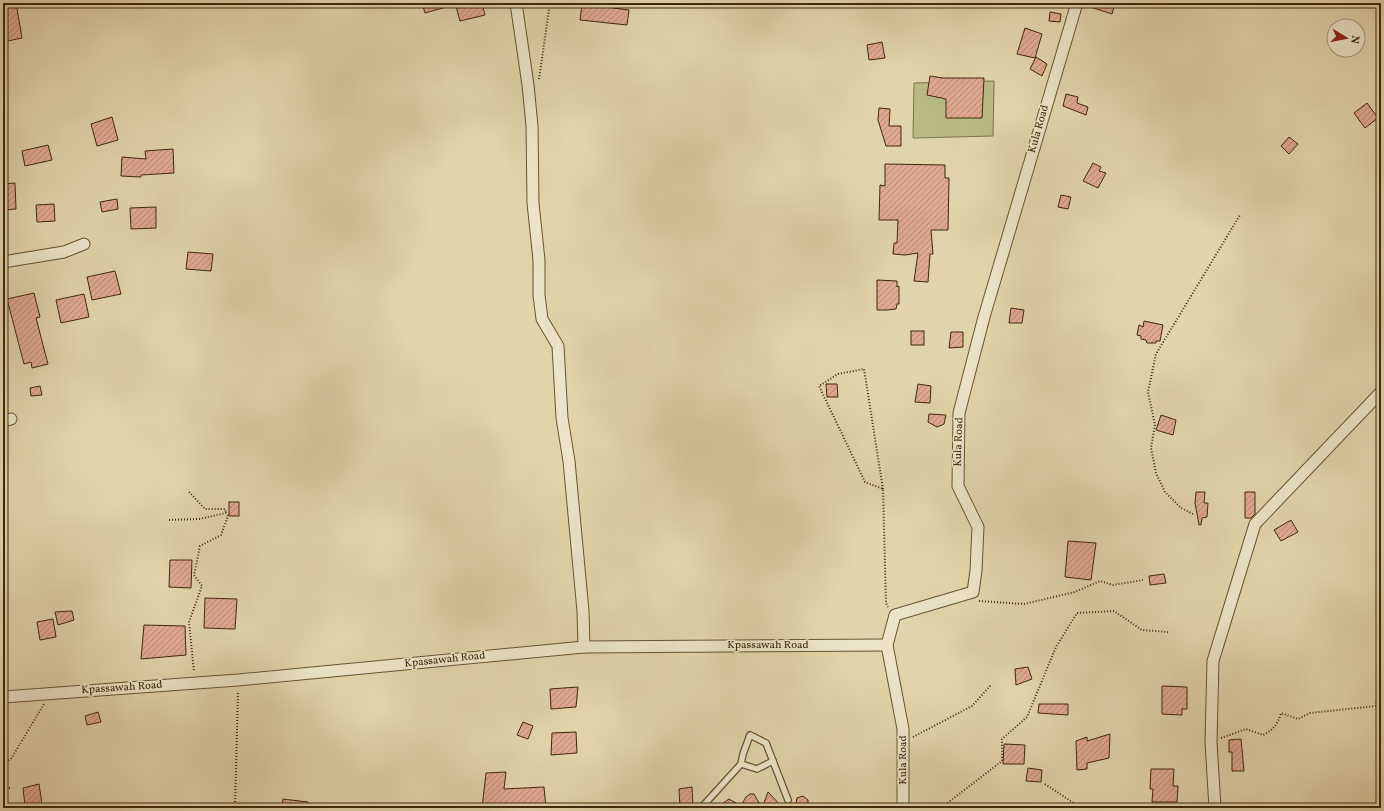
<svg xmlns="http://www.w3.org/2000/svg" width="1384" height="811" font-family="Vollkorn,serif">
  <defs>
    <pattern id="building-hatch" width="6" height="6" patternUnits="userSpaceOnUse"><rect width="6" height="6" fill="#e0a991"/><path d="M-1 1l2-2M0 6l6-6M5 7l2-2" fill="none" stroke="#b78a75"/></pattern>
  </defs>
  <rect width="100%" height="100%" fill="#e2d4aa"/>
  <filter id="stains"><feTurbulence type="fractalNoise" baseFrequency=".005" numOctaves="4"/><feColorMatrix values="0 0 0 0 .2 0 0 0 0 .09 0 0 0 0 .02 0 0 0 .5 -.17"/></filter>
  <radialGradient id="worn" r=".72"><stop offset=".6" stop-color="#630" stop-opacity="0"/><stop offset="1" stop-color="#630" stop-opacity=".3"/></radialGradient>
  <!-- garden -->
  <path fill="#babb84" stroke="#7c7248" d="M994 81 993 136 913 138 914 83Z"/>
  <!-- building -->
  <g fill="url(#building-hatch)" stroke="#3f280b">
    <path d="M3 3H16L22 38 3 42Z"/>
    <path d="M422 3H450V6L425 13Z"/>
    <path d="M455 3H482L485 15 460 21Z"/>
    <path d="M1084 3H1115L1112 14 1084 5Z"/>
    <path d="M582 4 629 10 627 25 580 20Z"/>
    <path d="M1050 12 1061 14 1060 22 1049 21Z"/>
    <path d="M1025 28 1042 34 1035 58 1017 54Z"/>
    <path d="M882 42 885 58 869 60 867 45Z"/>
    <path d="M1036 57 1047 64 1042 76 1030 69Z"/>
    <path d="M930 76 943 78H984L982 118H946V99L927 95Z"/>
    <path d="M1066 94 1078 97 1077 103 1088 107 1086 115 1063 106Z"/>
    <path d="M1367 103 1378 118 1365 128 1354 113Z"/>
    <path d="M879 108 890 109 889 126H901V146H886L878 120Z"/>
    <path d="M112 117 118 140 97 146 91 124Z"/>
    <path d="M1289 137 1298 144 1289 154 1281 146Z"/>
    <path d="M48 145 52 160 25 166 22 151Z"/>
    <path d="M173 149 174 173 141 175V177L121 176 122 157 146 159 145 151Z"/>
    <path d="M1093 163 1101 167 1099 171 1106 173 1098 188 1083 181Z"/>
    <path d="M885 164 945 165V178H949L948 230H931L933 254H930L928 282 914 281 918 253 905 255 893 254 894 243H897L898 220H879L880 185 885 186Z"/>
    <path d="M15 183 16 209 3 210V184Z"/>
    <path d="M1061 195 1071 197 1068 209 1058 207Z"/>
    <path d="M117 199 118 209 102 212 100 202Z"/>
    <path d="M54 204 55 221 37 222 36 205Z"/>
    <path d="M156 207V228L131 229 130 208Z"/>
    <path d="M188 252 213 254 211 271 186 269Z"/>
    <path d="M115 271 121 294 92 300 87 277Z"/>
    <path d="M877 280 897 281V287L899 286V304H897L896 309 887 310H877Z"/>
    <path d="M34 293 40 317 36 318 48 364 32 368 31 362 24 364 7 299Z"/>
    <path d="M84 294 89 317 61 323 56 300Z"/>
    <path d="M1011 308 1024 310 1022 323H1009Z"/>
    <path d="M1144 321 1163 325 1160 341H1156V343H1147L1146 340 1141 339V336L1137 335 1139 325 1143 327Z"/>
    <rect x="911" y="331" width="13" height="14"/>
    <path d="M951 332H963V347L949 348Z"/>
    <path d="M826 384H837L838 397H827Z"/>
    <path d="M918 384 931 386 930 403 915 402Z"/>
    <path d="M40 386 42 395 31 396 30 388Z"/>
    <path d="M929 414 946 415 944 424 937 427 928 422Z"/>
    <path d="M1161 415 1176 420 1173 435 1156 430Z"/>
    <path d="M1196 492H1205L1204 503H1208L1207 517 1202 518 1201 525H1199L1195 503Z"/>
    <path d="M1245 492H1255V514L1251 518H1245Z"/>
    <rect x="229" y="502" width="10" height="14"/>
    <path d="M1291 520 1298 532 1281 541 1274 530Z"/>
    <path d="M1068 541 1096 543 1091 580 1065 577Z"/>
    <path d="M170 560H192L191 588 169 587Z"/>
    <path d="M1164 574 1166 583 1150 585 1149 576Z"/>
    <path d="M205 598 237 599 235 629 204 628Z"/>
    <path d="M72 611 74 620 58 625 55 612Z"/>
    <path d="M53 619 56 637 40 640 37 622Z"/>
    <path d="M144 625 185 626 186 655 141 659Z"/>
    <path d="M1028 667 1032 679 1016 685 1015 669Z"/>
    <path d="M1162 686 1187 687V709H1182V715L1162 714Z"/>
    <path d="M578 687 576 707 551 709 550 689Z"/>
    <path d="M1039 704H1068V715L1038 713Z"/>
    <path d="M98 712 101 722 87 725 85 716Z"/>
    <path d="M523 722 533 726 528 739 517 735Z"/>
    <path d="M576 732 577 753 551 755 552 733Z"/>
    <path d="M1110 734 1109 758 1087 763V769L1077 770 1076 741 1087 737V741Z"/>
    <path d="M1241 739 1244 771H1232V752H1229V740Z"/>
    <path d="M1004 744 1025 745 1024 764H1003Z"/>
    <path d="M1028 768 1042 770 1041 782 1026 781Z"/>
    <path d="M1151 769H1174L1173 786H1178L1177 802H1152L1153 789H1150Z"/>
    <path d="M506 772 504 789 544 787 546 808H482L486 773Z"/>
    <path d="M39 784 42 804 25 806 23 788Z"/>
    <path d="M692 787 693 808H680L679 789Z"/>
    <path d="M768 792 783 808H762Z"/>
    <path d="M750 794H754L762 808H716L729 799 741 806 746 797Z"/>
    <path d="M803 796 808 800V808H795L797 798Z"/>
    <path d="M283 799 308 802V808H282Z"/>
  </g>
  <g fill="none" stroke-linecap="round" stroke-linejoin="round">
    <defs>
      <g id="lane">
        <path d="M741 764 757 769 773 761"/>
        <path d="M701 808 741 764 743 754 750 735 766 743 788 800"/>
      </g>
      <g id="street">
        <path d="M516 3 528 85 532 126 533 203 539 260V295L542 319 558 346 562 418 569 461 583 611 584 647"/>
        <path d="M3 262 64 252 84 244"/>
        <path d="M3 421 11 419"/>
        <path d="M3 697 238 680 584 647 887 645"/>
        <path d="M903 808V729L887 645 895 615 973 592 976 571 978 527 958 486 959 413 984 317 1077 3"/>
        <path d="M1215 808 1211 742 1213 661 1255 524 1381 392"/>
      </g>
    </defs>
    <!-- lane casing -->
    <use href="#lane" stroke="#685333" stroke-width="8"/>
    <!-- street casing -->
    <use href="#street" stroke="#685333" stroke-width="13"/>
    <!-- path -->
    <g stroke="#3f280b" stroke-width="2" stroke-dasharray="1 2" stroke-linecap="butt">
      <path d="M539 79 550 3"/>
      <path d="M1377 126 1381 130"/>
      <path d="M883 489 864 369 838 374 819 386 865 482 883 489 886 603 888 607"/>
      <path d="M189 492 205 509H225L226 513"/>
      <path d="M1193 514 1181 508 1165 492 1156 473 1151 448 1155 425 1148 392 1156 354 1240 215"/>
      <path d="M169 520 199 519 226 513 228 516 221 535 200 546 194 575 202 586 189 622 194 672"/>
      <path d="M979 601 1024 604 1075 592 1100 581 1113 585 1143 580"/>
      <path d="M913 737 972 706 991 685"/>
      <path d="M1221 738 1246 729 1263 735C1273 730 1278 724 1281 713L1298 719 1310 713 1376 706 1378 691 1381 687"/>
      <path d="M3 763 11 759 44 704"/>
      <path d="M1045 784 1081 808"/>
      <path d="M3 788H10"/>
      <path d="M235 808 238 691"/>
      <path d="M944 808 950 801 1002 761V739L1027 717 1056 647 1077 613 1114 611 1142 630 1168 632"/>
    </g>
    <!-- lane -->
    <use href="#lane" stroke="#ece3c8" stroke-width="5.5"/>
    <!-- street -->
    <use href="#street" stroke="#ece3c8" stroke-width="11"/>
  </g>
  <g text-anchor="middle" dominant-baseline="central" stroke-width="3" stroke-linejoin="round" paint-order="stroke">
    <!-- street labels -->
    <g font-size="11" fill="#3f280b" stroke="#ece3c8">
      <text transform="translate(1039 129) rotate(-74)">Kula Road</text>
      <text transform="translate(959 442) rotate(-88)">Kula Road</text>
      <text x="768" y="645">Kpassawah Road</text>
      <text transform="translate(445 660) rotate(-6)">Kpassawah Road</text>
      <text transform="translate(122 688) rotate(-4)">Kpassawah Road</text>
      <text transform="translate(903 760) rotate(-90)">Kula Road</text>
    </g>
  </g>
  <!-- margin -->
  <rect width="1384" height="811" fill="none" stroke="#e2d4aa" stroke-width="16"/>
  <rect x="4" y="4" width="1376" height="803" fill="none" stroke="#3f280b" stroke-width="2"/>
  <rect x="8" y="8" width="1368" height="795" fill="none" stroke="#3f280b"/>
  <!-- north arrow -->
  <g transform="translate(1346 38) rotate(100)"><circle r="19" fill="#ece3c8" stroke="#a7987c"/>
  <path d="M0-3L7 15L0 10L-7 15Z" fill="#8f2418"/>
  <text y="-6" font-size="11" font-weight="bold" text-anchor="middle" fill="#3f280b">N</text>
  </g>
  <rect width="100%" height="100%" filter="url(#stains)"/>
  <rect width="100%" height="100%" fill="url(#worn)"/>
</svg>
